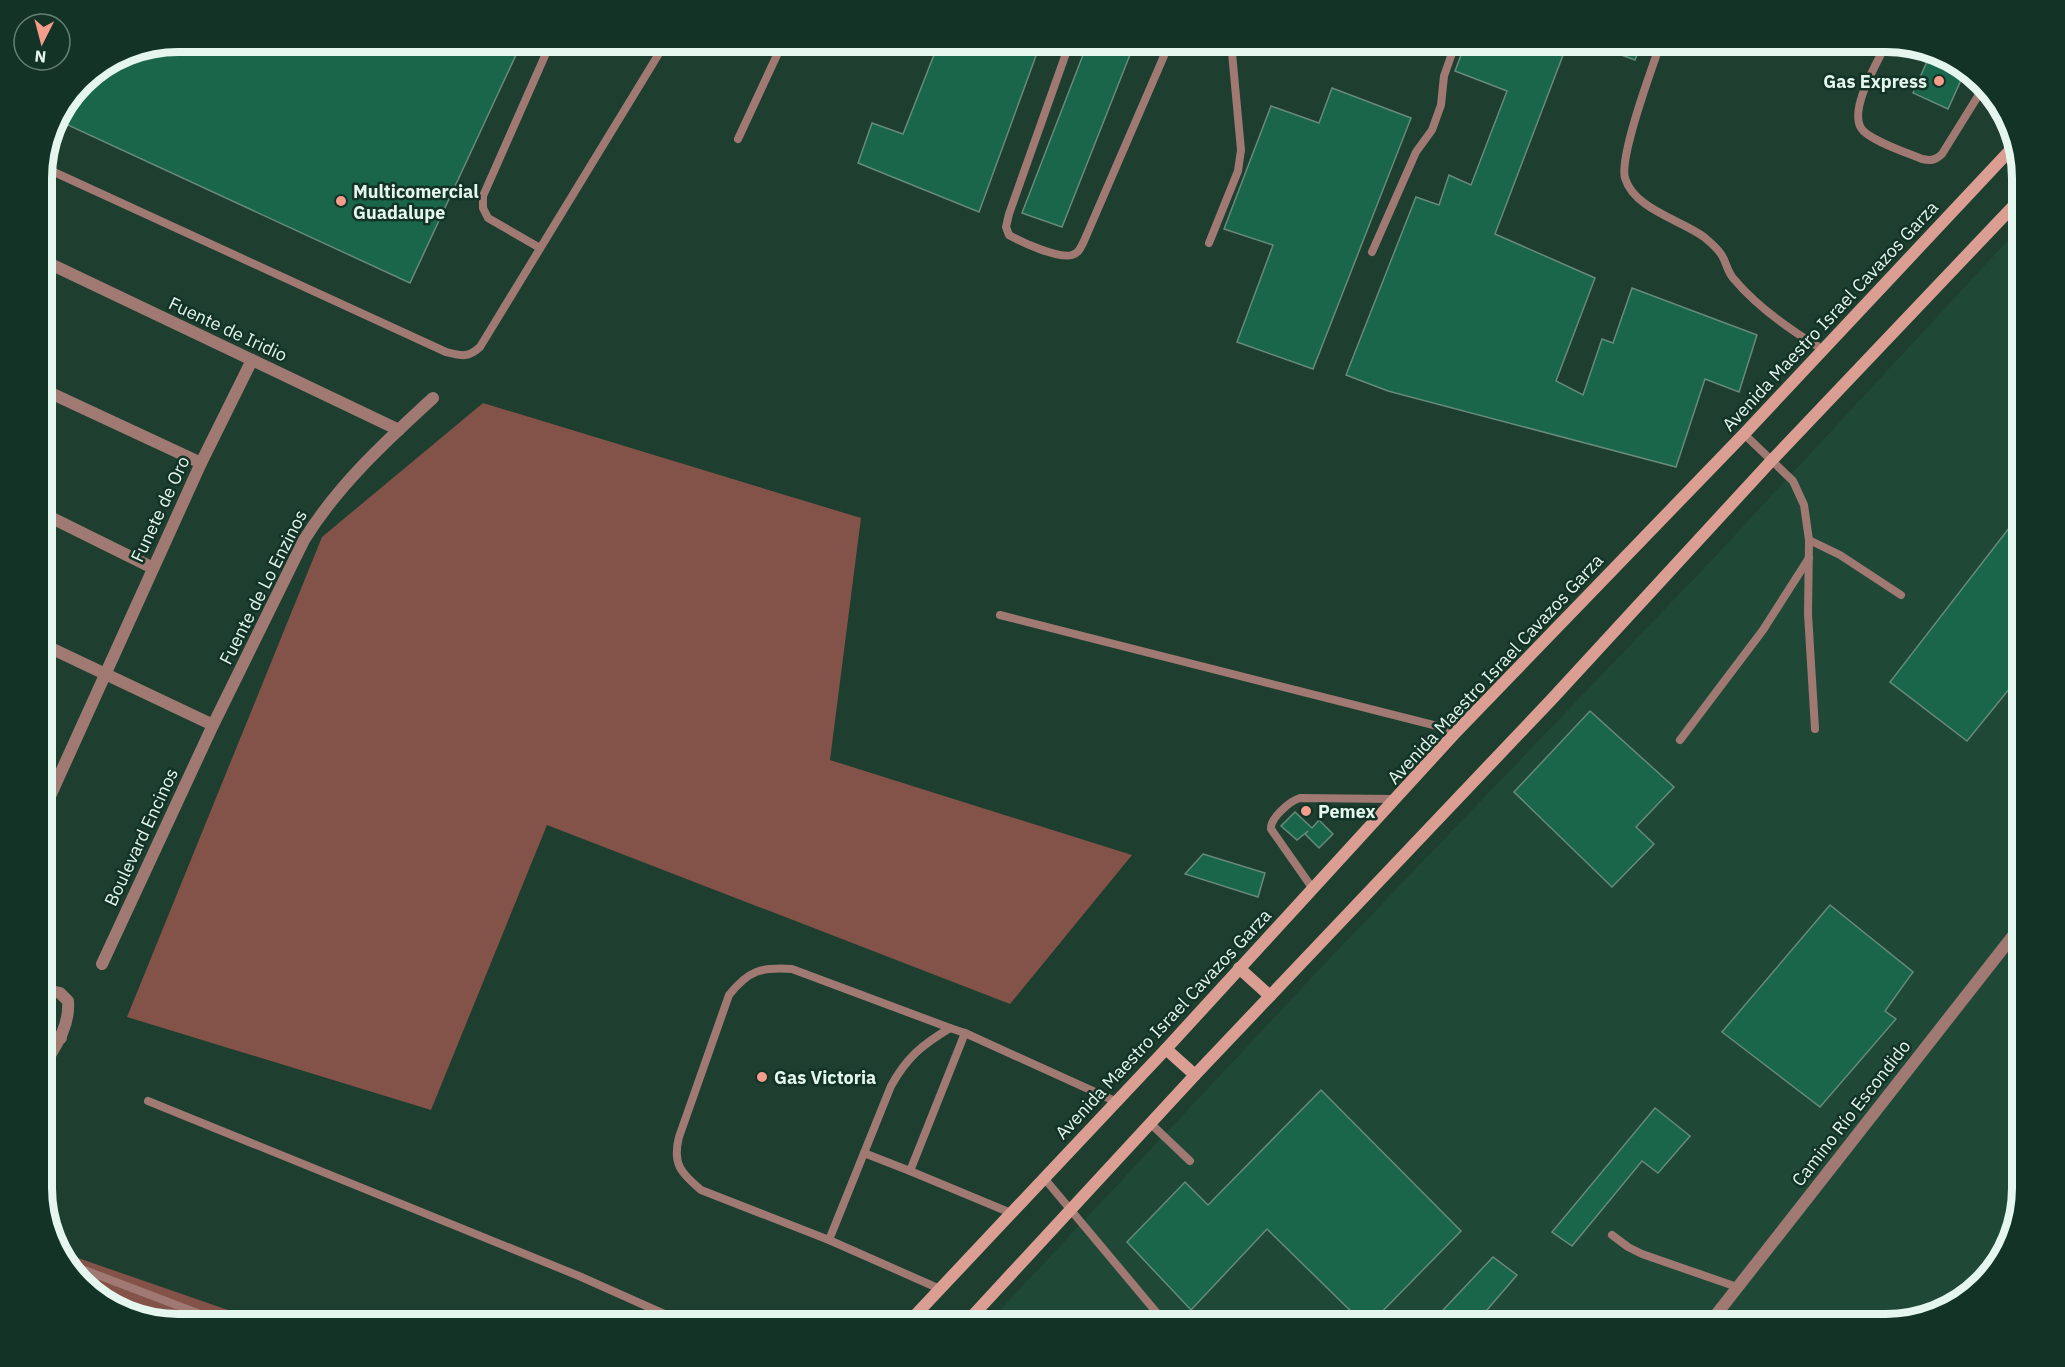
<svg xmlns="http://www.w3.org/2000/svg" width="2065" height="1367" font-family="'IBM Plex Sans',sans-serif">
  <rect width="100%" height="100%" fill="#1e3e30"/>
  <!-- built -->
  <path fill="#1f4837" d="M2023 224V1189L2000 1265 1954 1307 1887 1325H986L1331 957 1710 562Z"/>
  <!-- green -->
  <g fill="#835248">
    <path d="M483 403 861 518 830 760 1132 855 1010 1004 547 825 431 1110 127 1017 322 537Z"/>
    <path d="M58 1251 271 1325H179L102 1302 60 1256Z"/>
  </g>
  <!-- building -->
  <g fill="#1a664a" stroke="#688a7a" stroke-width="1.5">
    <path d="M179 42H522L410 283 57 120 82 82 127 52Z"/>
    <path d="M939 42H1041L979 212 858 163 872 123 903 134Z"/>
    <path d="M1088 42H1135L1062 227 1022 213Z"/>
    <path d="M1466 42H1568L1495 234 1595 278 1556 381 1583 395 1602 339 1613 343 1632 288 1757 335 1739 392 1705 379 1676 467 1388 391 1346 375 1416 197 1439 205 1449 175 1471 185 1507 91 1455 71Z"/>
    <path d="M1591 42H1642L1635 60 1591 44Z"/>
    <path d="M1930 55 1963 65 1966 69 1948 109 1913 93Z"/>
    <path d="M1332 88 1411 118 1313 369 1237 342 1273 245 1224 229 1271 106 1319 123Z"/>
    <path d="M2023 510V672L1967 741 1890 682Z"/>
    <path d="M1590 711 1674 787 1636 827 1654 844 1612 887 1514 792Z"/>
    <path d="M1295 812 1312 828 1319 820 1333 834 1319 848 1305 834 1308 831 1297 840 1281 826Z"/>
    <path d="M1203 854 1265 873 1258 897 1185 874Z"/>
    <path d="M1830 905 1913 972 1885 1011 1896 1019 1820 1107 1722 1032Z"/>
    <path d="M1321 1090 1461 1231 1369 1325H1365L1267 1229 1191 1310 1127 1242 1185 1182 1208 1205Z"/>
    <path d="M1655 1108 1690 1136 1658 1173 1642 1161 1572 1246 1552 1232Z"/>
    <path d="M1493 1257 1517 1275 1474 1325H1429Z"/>
  </g>
  <g fill="none" stroke-linecap="round" stroke-linejoin="round">
    <!-- lane -->
    <g stroke="#9f7972" stroke-width="8">
      <path d="M1070 42 1009 214 1006 227 1009 235C1021 242 1058 259 1072 255 1079 253 1081 247 1084 241L1170 42"/>
      <path d="M1661 42C1652 68 1619 156 1625 178 1634 209 1681 220 1704 237 1710 242 1717 248 1721 254 1726 261 1727 271 1733 278 1757 307 1790 330 1822 349"/>
      <path d="M1887 42C1878 62 1849 108 1861 128 1868 140 1908 153 1922 159 1931 161 1936 160 1942 154L1983 88"/>
      <path d="M738 139 783 42"/>
      <path d="M43 167 446 352C462 356 468 358 480 347L666 42"/>
      <path d="M1209 243 1238 171 1241 150 1231 42"/>
      <path d="M540 248 488 218 483 208V196L551 42"/>
      <path d="M1372 252 1416 152 1432 130 1441 105 1444 76 1456 42"/>
      <path d="M1744 434 1793 481 1804 505 1809 540 1808 614 1815 729"/>
      <path d="M1809 540 1840 555 1901 595"/>
      <path d="M1000 615 1457 731"/>
      <path d="M1680 740 1763 630 1809 558"/>
      <path d="M1313 889 1271 829C1270 818 1290 801 1300 798L1396 799"/>
      <path d="M148 1101 579 1276 689 1325"/>
      <path d="M1150 1123 1190 1161"/>
      <path d="M864 1153 910 1171"/>
      <path d="M1044 1178 1167 1325"/>
      <path d="M1011 1213 910 1171 965 1033 1117 1102"/>
      <path d="M1612 1235 1628 1247 1642 1254 1737 1287"/>
      <path d="M829 1240 701 1190C681 1173 672 1164 679 1137L729 995C749 970 761 967 792 969L950 1028"/>
      <path d="M66 1263 229 1325"/>
      <path d="M940 1289 829 1240 891 1086C907 1057 922 1045 950 1028L965 1033"/>
    </g>
    <!-- street -->
    <g stroke="#9f7972" stroke-width="12">
      <path d="M42 260 399 430"/>
      <path d="M42 389 201 463"/>
      <path d="M42 513 153 568"/>
      <path d="M42 644 213 725"/>
      <path d="M42 814 201 463 252 360"/>
      <path d="M102 964 213 725 304 540C338 485 386 441 433 398"/>
      <path d="M42 989 60 993 68 1001C70 1027 55 1047 42 1068"/>
      <path d="M42 1034 61 1038"/>
      <path d="M1708 1325 2023 923"/>
    </g>
    <!-- secondary -->
    <g stroke="#da9f92" stroke-width="12">
      <path d="M1239 968 1270 996"/>
      <path d="M1166 1049 1195 1075"/>
      <path d="M906 1325 1166 1049 1457 731 1744 434 2015 145"/>
      <path d="M964 1325 1195 1075 1552 699 1772 460 2023 196"/>
    </g>
  </g>
  <!-- markers -->
  <g fill="#f49d8c" stroke="#133326" stroke-width="2">
    <circle cx="1939" cy="81" r="6"/>
    <circle cx="341" cy="201" r="6"/>
    <circle cx="1306" cy="811" r="6"/>
    <circle cx="762" cy="1077" r="6"/>
  </g>
  <g text-anchor="middle" dominant-baseline="central" stroke-width="5" stroke-linejoin="round" paint-order="stroke">
    <!-- poi labels -->
    <g font-size="18" font-weight="bold" fill="#e4f6ed" stroke="#133326" text-anchor="start">
      <text x="1927" y="81" text-anchor="end">Gas Express</text>
      <text x="353" y="191">Multicomercial<tspan x="353" dy="21">Guadalupe</tspan></text>
      <text x="1318" y="811">Pemex</text>
      <text x="774" y="1077">Gas Victoria</text>
    </g>
    <!-- street labels -->
    <g font-size="18" fill="#e4f6ed" stroke="#133326">
      <text transform="translate(1830 316) rotate(-47)">Avenida Maestro Israel Cavazos Garza</text>
      <text transform="translate(228 329) rotate(25)">Fuente de Iridio</text>
      <text transform="translate(160 509) rotate(-65)">Funete de Oro</text>
      <text transform="translate(263 587) rotate(-63)">Fuente de Lo Enzinos</text>
      <text transform="translate(1495 669) rotate(-47)">Avenida Maestro Israel Cavazos Garza</text>
      <text transform="translate(141 837) rotate(-65)">Boulevard Encinos</text>
      <text transform="translate(1163 1024) rotate(-47)">Avenida Maestro Israel Cavazos Garza</text>
      <text transform="translate(1851 1113) rotate(-52)">Camino Río Escondido</text>
    </g>
  </g>
  <!-- crop -->
  <path d="M0 0H2065V1367H0ZM178 52H1886A126 126 0 0 1 2012 178V1188A126 126 0 0 1 1886 1314H178A126 126 0 0 1 52 1188V178A126 126 0 0 1 178 52Z" fill="#133326" fill-rule="evenodd"/>
  <path fill="none" stroke="#e4f6ed" stroke-width="8" d="M178 52H1886A126 126 0 0 1 2012 178V1188A126 126 0 0 1 1886 1314H178A126 126 0 0 1 52 1188V178A126 126 0 0 1 178 52Z"/>
  <!-- north arrow -->
  <g transform="translate(42 42) rotate(186)"><circle r="28" fill="#133326" stroke="#678176" stroke-width="1.5"/>
  <path d="M0-4.5L10 22L0 15L-10 22Z" fill="#f49d8c"/>
  <text y="-9" font-size="16" font-weight="bold" text-anchor="middle" fill="#e4f6ed">N</text>
  </g>
</svg>
